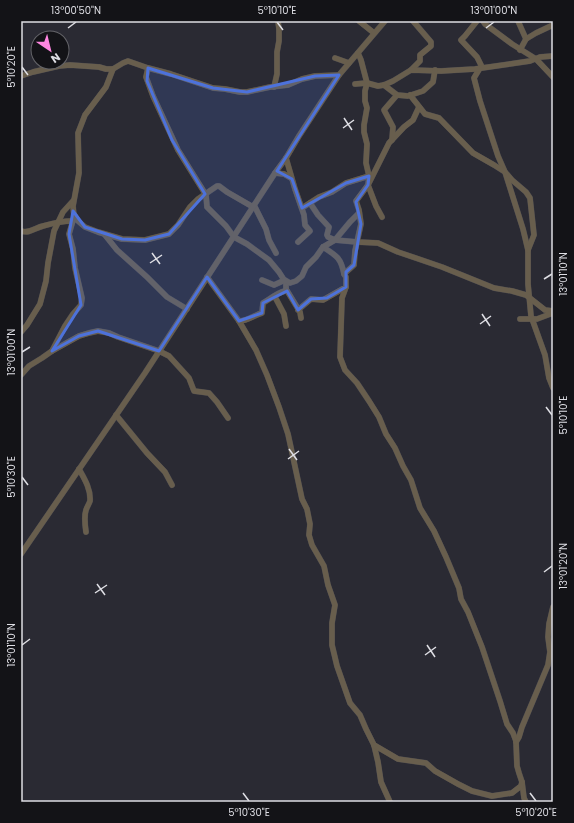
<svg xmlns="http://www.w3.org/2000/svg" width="574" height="823" font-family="Poppins,sans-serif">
  <rect width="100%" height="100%" fill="#2a2a33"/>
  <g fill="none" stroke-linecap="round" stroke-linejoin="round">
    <defs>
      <g id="minor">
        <path d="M359 21 374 33"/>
        <path d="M477 21 465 36 461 40 477 57 482 67"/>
        <path d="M483 21 485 24 512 44 536 59 553 77"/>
        <path d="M518 21 526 39"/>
        <path d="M520 50 526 39 536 33 553 25"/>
        <path d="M335 58 349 63"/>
        <path d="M148 68 171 74 213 88 225 89 240 92H247L270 87 288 85 302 79 315 76 339 75"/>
        <path d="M480 68 474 78 480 101 498 156 505 172 512 180 526 192 530 198 534 235 528 250V284L531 316 545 355 549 378 553 388"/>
        <path d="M411 70 420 61V55L431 46V42L413 21"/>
        <path d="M21 76 33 72 59 66 70 65 99 67 106 69H113L123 63 128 61 148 68 146 77 153 96 178 150 206 195 207 207 226 226 234 237 247 244 269 260 279 272 286 283V289L300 312 301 318"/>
        <path d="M355 84 367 83 378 86 384 85 393 81 411 70 441 71 475 69 530 61 540 57 553 56"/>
        <path d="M384 85 397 95 408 96 423 91 433 82 435 70"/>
        <path d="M274 87 277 74V52L279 41V29L278 21"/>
        <path d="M410 95 425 114 439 118 473 153 494 165 505 172 523 229 528 250"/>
        <path d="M392 140 393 127 384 110 397 95"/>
        <path d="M286 158 295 189 304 215 305 225 310 231 298 242"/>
        <path d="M275 173 284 174 291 178"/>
        <path d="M310 203 318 215 329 227 327 235 328 237 335 240 357 242 378 243 398 252 442 267 494 288 512 291 526 295 545 310 553 311"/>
        <path d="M254 205 266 229 269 240 276 253"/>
        <path d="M302 208 319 197 332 192 346 183 369 176"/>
        <path d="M74 214 78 221 85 227 98 232 122 239 145 240 169 234 178 225 190 207 198 199 217 186H219L227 192 253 207"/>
        <path d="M382 217 376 206 368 185 389 143 404 127 413 120 419 107"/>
        <path d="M21 231C29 234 35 228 43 226 53 223 62 221 73 221"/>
        <path d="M105 235 117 250 147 277 167 297 187 309"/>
        <path d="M323 247C337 256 341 258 344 274"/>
        <path d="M207 277 239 321 256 350 267 375 279 407 288 434 302 499 307 509 310 524 309 535 312 545 324 566 328 585 335 605 332 623V645L337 666 350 703 360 715 366 729 374 745 378 762 381 782 390 802"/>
        <path d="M262 280 274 285 285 280 290 283 296 281 302 276 306 267 316 257 323 247 335 240 350 222 359 213"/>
        <path d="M346 287 342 298 340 357 345 370 357 383 369 401 379 417 386 434 395 448 403 466 411 480 420 508 434 531 446 557 459 588 461 599 468 612 482 647 500 701 507 724 513 733 516 741 517 766 519 773 522 782 524 798 526 802"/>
        <path d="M275 297 284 314 286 326"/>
        <path d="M298 310 311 299 323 300 346 287V277L344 274 354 265 355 251 361 224 359 210 356 201 368 185 369 176 366 163 367 144 364 132V125L367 108 365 101V91L367 83 361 60 358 53"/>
        <path d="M520 319H537L553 313"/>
        <path d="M239 321C248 321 254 315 262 313L263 303C270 299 277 293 285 291L286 289"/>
        <path d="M21 332 27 325 40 304 46 281 48 263 54 231 63 212 73 201"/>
        <path d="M52 351 79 336 89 333 98 331 109 333 118 337 159 351 169 356 189 378 194 391 209 393 217 402 228 418"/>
        <path d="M21 375 29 366 42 358 52 351 65 326 73 314 81 305 82 298 75 268 73 249 69 234 74 217 73 206 79 173 78 133 85 115 106 87 113 69"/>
        <path d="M116 415 147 453 165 472 172 485"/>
        <path d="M79 469C84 478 91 489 90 501 89 504 87 507 86 510 84 516 85 525 86 532"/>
        <path d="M21 554 145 373 275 173 286 158 299 136 339 75 385 21"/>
        <path d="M516 742 519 737 522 727 548 665 550 652 548 637 549 624 553 607"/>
        <path d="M374 745 398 759 426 763 435 771 458 784 472 791 492 796 512 793 521 786 522 782"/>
      </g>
    </defs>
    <!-- minor casing -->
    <use href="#minor" stroke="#47474f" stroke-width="6"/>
    <!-- minor -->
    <use href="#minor" stroke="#685e4d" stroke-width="5.5"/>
  </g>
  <!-- marked area -->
  <path fill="#4d72db" fill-opacity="0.2" stroke="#4d72db" stroke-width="3" stroke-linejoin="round" d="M148 68 213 88 247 92 315 76 339 75 277 171 292 179 302 208 346 183 369 176 368 185 356 202 361 224 354 265 346 272V287L327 298 311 299 298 310 287 291 263 303 262 313 239 321 207 277 159 351 98 331 79 336 52 351 81 305 69 234 73 211 85 227 122 239 145 240 169 234 205 194 172 140 147 81Z"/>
  <!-- ticks -->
  <path fill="none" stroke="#dedee4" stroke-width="1.5" d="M277 22 283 30M68 28 76 22M486 28 494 22M22 67 28 75M344 118 352 130M343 128 354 120M152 253 160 264M150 263 162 255M544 279 552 274M482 314 490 326M480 324 491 316M22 352 30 347M546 407 552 415M289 449 297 460M288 459 299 451M22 477 28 485M544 572 552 566M97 584 105 595M95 593 107 585M22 645 30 639M427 645 435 657M425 655 436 647M243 793 249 801M530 793 536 801"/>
  <!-- border -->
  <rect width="574" height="823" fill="none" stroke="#131317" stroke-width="44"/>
  <!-- north arrow -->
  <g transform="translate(50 50) rotate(145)"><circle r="19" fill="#131317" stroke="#646469"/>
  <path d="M0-3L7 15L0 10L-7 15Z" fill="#fe86e0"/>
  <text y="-6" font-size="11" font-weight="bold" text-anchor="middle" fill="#dedee4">N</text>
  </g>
  <rect x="22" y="22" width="530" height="779" fill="none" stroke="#dedee4" stroke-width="1.5"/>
  <g font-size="10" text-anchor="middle" fill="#dedee4">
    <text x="76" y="14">13°00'50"N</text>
    <text x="277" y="14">5°10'10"E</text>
    <text x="494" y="14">13°01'00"N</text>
    <text transform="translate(11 67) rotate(-90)" y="4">5°10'20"E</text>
    <text transform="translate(563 274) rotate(-90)" y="4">13°01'10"N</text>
    <text transform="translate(11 352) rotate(-90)" y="4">13°01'00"N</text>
    <text transform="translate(563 415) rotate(-90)" y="4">5°10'10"E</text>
    <text transform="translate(11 477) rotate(-90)" y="4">5°10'30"E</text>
    <text transform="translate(563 566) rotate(-90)" y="4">13°01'20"N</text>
    <text transform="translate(11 645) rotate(-90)" y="4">13°01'10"N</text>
    <text x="249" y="816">5°10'30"E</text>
    <text x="536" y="816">5°10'20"E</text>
  </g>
</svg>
